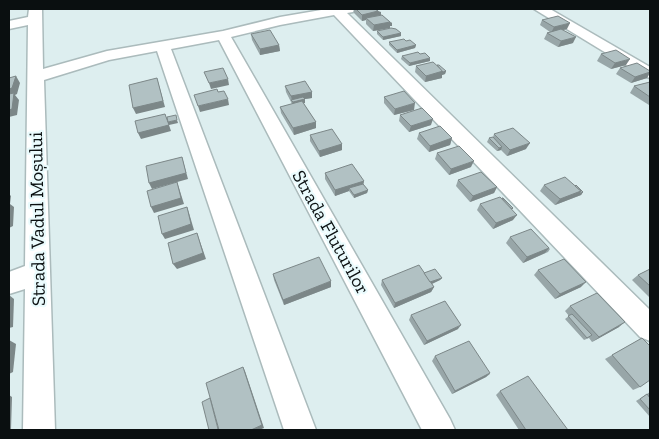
<svg xmlns="http://www.w3.org/2000/svg" width="659" height="439" font-family="'Zilla Slab',serif">
  <rect width="100%" height="100%" fill="#ddeeef"/>
  <g fill="none" stroke-linecap="round" stroke-linejoin="round">
    <defs>
      <g id="minor">
        <path d="M29 9H42L43 69 107 51 223 31 280 17 327 9H354L353 12 347 13 650 310V341L640 337 334 15 280 25 231 37 450 419 455 430H422L219 40 171 49 316 430H284L157 51 109 60 44 80 55 430H23L25 289 9 294V272L25 266 28 25 9 29V21L28 17Z"/>
        <path d="M534 9H550L650 67V78L644 76Z"/>
      </g>
    </defs>
    <!-- minor casing -->
    <use href="#minor" stroke="#abbbbc" stroke-width="3"/>
    <!-- minor -->
    <use href="#minor" fill="#fff" fill-rule="evenodd"/>
  </g>
  <!-- wall -->
  <g fill="#98a6a8">
    <path d="M354 9H377L381 15 392 23V26H390V28L373 31 366 24V20L362 21 354 13Z"/>
    <path d="M542 20 567 29 563 30 573 43 558 47 544 39 547 33 550 32 540 25Z"/>
    <path d="M377 31 401 33V36L383 40 377 34Z"/>
    <path d="M251 34 279 45 280 51 260 55 252 40Z"/>
    <path d="M406 41 416 45 415 48 397 53 389 45V42Z"/>
    <path d="M420 54 430 61 409 66 401 59 402 56Z"/>
    <path d="M601 54 626 65 611 69 597 61Z"/>
    <path d="M416 66 446 71 445 74 442 75V78L425 82 415 72Z"/>
    <path d="M620 68 650 71V73L647 78 631 83 616 74Z"/>
    <path d="M650 82V105H649L630 93 634 86Z"/>
    <path d="M285 86 312 92V98L305 99V103H303L316 122V128L294 135 281 113 280 107 292 104 286 92Z"/>
    <path d="M384 97 414 110 394 115 384 103Z"/>
    <path d="M400 115 431 125 409 132 399 121Z"/>
    <path d="M419 133 452 138 450 145 429 152 417 139Z"/>
    <path d="M494 134 526 149 507 156 501 150 497 151 487 142 489 138 493 137Z"/>
    <path d="M310 135 342 144V150L320 157 310 141Z"/>
    <path d="M437 153 471 167 449 175 435 159Z"/>
    <path d="M325 173 364 181 363 184 368 190 367 193 354 198 349 191 335 196 325 179Z"/>
    <path d="M458 180 497 187 494 193 470 202 456 186Z"/>
    <path d="M544 185 575 186 583 192 581 195 555 205 540 191Z"/>
    <path d="M480 204 512 210 513 220 493 229 477 210Z"/>
    <path d="M510 237 549 248 550 249 548 252 523 263 506 243Z"/>
    <path d="M650 269V298L632 280 638 275Z"/>
    <path d="M538 270 581 287 555 299 534 275Z"/>
    <path d="M273 274 331 287 284 305 274 280Z"/>
    <path d="M442 278 440 280 432 284 434 287 431 292 394 308 381 285 382 280Z"/>
    <path d="M570 306 619 327 592 342 589 338 584 340 565 319 569 316 565 311Z"/>
    <path d="M411 315 458 329 424 345 409 320Z"/>
    <path d="M642 338 640 387 633 390 605 359Z"/>
    <path d="M435 356 490 374 486 377 452 394 432 361Z"/>
    <path d="M500 391 568 430H519L496 395Z"/>
    <path d="M650 392V417L636 401Z"/>
  </g>
  <!-- shaded-wall -->
  <g fill="#7c8788">
    <path d="M378 11 381 12V15L366 18V20L362 21V15Z"/>
    <path d="M390 22 392 23V26H390V28L373 31 374 25Z"/>
    <path d="M570 23 567 29 551 33 554 27Z"/>
    <path d="M401 33V36L383 40V37Z"/>
    <path d="M576 37 573 43 558 47 561 41Z"/>
    <path d="M279 45 280 51 260 55V49Z"/>
    <path d="M416 45 415 48 397 53V50Z"/>
    <path d="M430 58V61L409 66 410 63Z"/>
    <path d="M630 59 626 65 611 69 615 63Z"/>
    <path d="M443 71H446L445 74 442 75V78L425 82 426 76Z"/>
    <path d="M650 72 647 78 631 83 635 77Z"/>
    <path d="M16 76 20 83 17 94 15 95 19 100 17 115 9 117V89Z"/>
    <path d="M157 78 165 107 136 114 133 108Z"/>
    <path d="M228 79 229 85 211 89 209 83Z"/>
    <path d="M312 92V98L305 99V103L293 105 291 96Z"/>
    <path d="M228 99 229 105 200 112 198 106Z"/>
    <path d="M415 103 414 110 394 115 395 109Z"/>
    <path d="M165 114 168 122 177 120 178 123 169 125 171 131 141 139 138 133Z"/>
    <path d="M433 119 431 125 409 132 411 126Z"/>
    <path d="M316 122V128L294 135 293 128Z"/>
    <path d="M452 138 450 145 429 152 430 146Z"/>
    <path d="M530 143 526 149 507 156 510 150Z"/>
    <path d="M342 144V150L320 157 319 151Z"/>
    <path d="M502 147 501 150 497 151 499 148Z"/>
    <path d="M182 157 188 179 152 189 149 183Z"/>
    <path d="M474 161 471 167 449 175 451 169Z"/>
    <path d="M364 181 363 187 349 188V191L335 196V190Z"/>
    <path d="M177 182 179 188 184 204 154 213 151 207Z"/>
    <path d="M497 187 494 193 470 202 473 196Z"/>
    <path d="M368 190 367 193 354 198V195Z"/>
    <path d="M581 191 583 192 581 195 555 205 560 199Z"/>
    <path d="M9 194 11 196 10 204 14 207 13 226 9 228Z"/>
    <path d="M187 207 189 213 194 230 165 239 162 234Z"/>
    <path d="M517 215 513 220 493 229 496 223Z"/>
    <path d="M197 233 206 259 177 269 173 264Z"/>
    <path d="M549 248 545 253 523 263 527 257Z"/>
    <path d="M442 278 440 280 427 286 428 283Z"/>
    <path d="M331 281V287L284 305 283 300Z"/>
    <path d="M586 282 581 287 555 299 560 294Z"/>
    <path d="M434 287 431 292 394 308 395 303Z"/>
    <path d="M9 295 14 299 13 327 9 328Z"/>
    <path d="M625 322 619 327 592 342 599 337Z"/>
    <path d="M461 325 458 329 424 345 427 341Z"/>
    <path d="M9 340 16 344 13 372 9 374Z"/>
    <path d="M243 367 245 371 264 428 259 430H251Z"/>
    <path d="M490 373 486 377 452 394 455 391Z"/>
    <path d="M9 395 12 397 11 430H9Z"/>
  </g>
  <!-- building -->
  <g fill="#b1c1c3" stroke="#7c8788">
    <path d="M356 9H375L378 11 362 15Z"/>
    <path d="M382 15 390 22 374 25 366 18Z"/>
    <path d="M558 16 570 23 554 27 542 20Z"/>
    <path d="M391 28 396 29 401 33 383 37 377 31Z"/>
    <path d="M561 29 576 37 561 41 547 33Z"/>
    <path d="M270 30 279 45 260 49 251 34Z"/>
    <path d="M404 39 406 41 410 40 416 45 397 50 389 42Z"/>
    <path d="M616 50 630 59 615 63 601 54Z"/>
    <path d="M418 52 420 54 425 53 430 58 410 63 402 56Z"/>
    <path d="M433 62 443 71 426 76 416 66Z"/>
    <path d="M637 63 650 71V72L635 77 620 68Z"/>
    <path d="M437 65H439L446 71 443 72Z"/>
    <path d="M223 68 228 79 209 83 204 72Z"/>
    <path d="M16 76 12 88 9 89V78Z"/>
    <path d="M157 78 163 101 133 108 129 85Z"/>
    <path d="M305 81 312 92 291 96 285 86Z"/>
    <path d="M650 82V97L634 86Z"/>
    <path d="M217 89 218 92 224 91 228 99 198 106 194 95Z"/>
    <path d="M404 91 415 103 395 109 384 97Z"/>
    <path d="M14 93 12 109 9 110V94Z"/>
    <path d="M303 97 305 99 293 102 291 100Z"/>
    <path d="M302 101 316 122 293 128 280 107Z"/>
    <path d="M422 108 433 119 411 126 400 115Z"/>
    <path d="M165 114 169 125 138 133 135 121Z"/>
    <path d="M176 115 177 120 168 122 167 117Z"/>
    <path d="M440 126 452 138 430 146 419 133Z"/>
    <path d="M513 128 530 143 510 150 494 134Z"/>
    <path d="M332 129 342 144 319 151 310 135Z"/>
    <path d="M493 137 502 147 499 148 489 138Z"/>
    <path d="M459 146 474 161 451 169 437 153Z"/>
    <path d="M182 157 186 173 149 183 146 166Z"/>
    <path d="M352 164 364 181 335 190 325 173Z"/>
    <path d="M481 172 497 187 473 196 458 180Z"/>
    <path d="M565 177 581 191 560 199 544 185Z"/>
    <path d="M177 182 181 198 151 207 147 191Z"/>
    <path d="M363 184 368 190 354 195 349 188Z"/>
    <path d="M576 185 583 192 579 194 581 191 575 186Z"/>
    <path d="M500 197 517 215 496 223 480 204Z"/>
    <path d="M502 198H503L513 208 512 209Z"/>
    <path d="M187 207 191 224 162 234 158 216Z"/>
    <path d="M531 229 549 248 527 257 510 237Z"/>
    <path d="M197 233 203 253 173 264 168 243Z"/>
    <path d="M319 257 331 281 283 300 273 274Z"/>
    <path d="M564 259 586 282 560 294 538 270Z"/>
    <path d="M419 265 434 287 395 303 382 280Z"/>
    <path d="M435 269 442 278 430 282 424 273Z"/>
    <path d="M650 269V286L638 275Z"/>
    <path d="M597 293 625 322 599 337 570 306Z"/>
    <path d="M445 301 461 325 427 341 411 315Z"/>
    <path d="M572 314 592 335 587 338 568 316Z"/>
    <path d="M642 338 650 346V380L640 387 612 355Z"/>
    <path d="M469 341 490 373 455 391 435 356Z"/>
    <path d="M243 367 262 425 251 430H219L206 383Z"/>
    <path d="M528 376 568 430H526L500 391Z"/>
    <path d="M647 394 650 398V410L640 399Z"/>
    <path d="M210 398 218 429 216 430H209L202 402Z"/>
  </g>
  <g text-anchor="middle" dominant-baseline="central" stroke-width="4.5" stroke-linejoin="round" paint-order="stroke">
    <!-- street labels -->
    <g font-size="19" fill="#0a0f10" stroke="#eafbfd">
      <text transform="translate(37 219) rotate(-91)">Strada Vadul Moșului</text>
      <text transform="translate(331 232) rotate(61)">Strada Fluturilor</text>
    </g>
  </g>
  <!-- border -->
  <rect width="659" height="439" fill="none" stroke="#0a0f10" stroke-width="20"/>
</svg>
